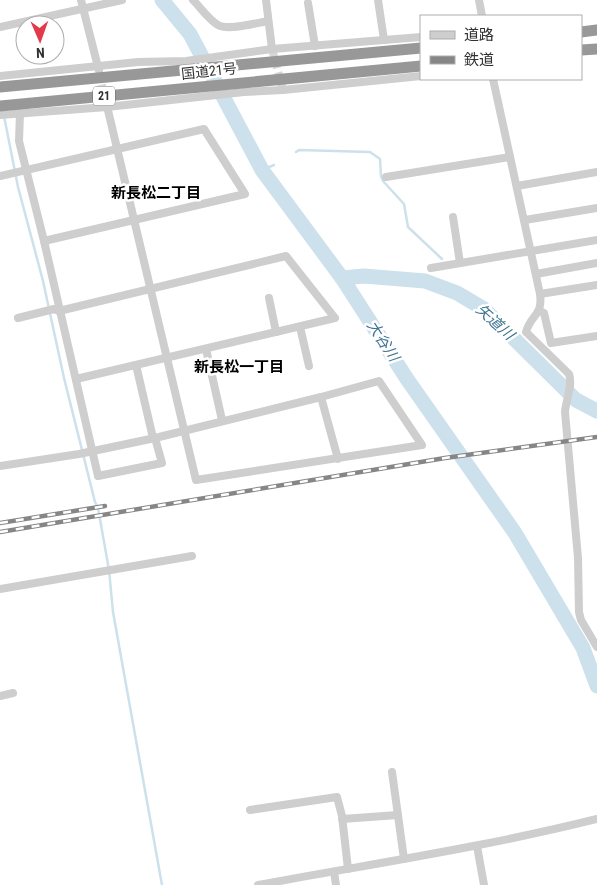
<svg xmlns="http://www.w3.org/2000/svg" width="597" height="885" font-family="'Roboto Condensed','Noto Sans JP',sans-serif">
  <rect width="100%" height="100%" fill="#fff"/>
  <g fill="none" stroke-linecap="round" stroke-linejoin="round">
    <!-- stream -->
    <g stroke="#cde1ec" stroke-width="2.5">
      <path d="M4 116 18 187 43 281 64 378 95 502 98 508 109 570 113 612 162 885"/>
      <path d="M296 152 299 150 370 152 380 159 381 176 383 181 404 204 408 227 442 259"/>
      <path d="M262 170 274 165"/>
    </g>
    <!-- river -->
    <g stroke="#cde1ec" stroke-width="15">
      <path d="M162 0 190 34 262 170 342 278 407 379 515 533 583 648 597 686"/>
      <path d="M342 278 364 276 425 281 457 293 484 309 576 400 597 411"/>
    </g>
    <!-- minor-tunnel -->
    <g stroke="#d6d6d6" stroke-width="8" stroke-dasharray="8 4" stroke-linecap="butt">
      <path d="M272 49 283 90"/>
      <path d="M99 73 105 99"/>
    </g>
    <!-- minor -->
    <g stroke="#cecece" stroke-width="8">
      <path d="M81 0 99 71"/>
      <path d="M193 0C201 8 208 19 218 25 229 31 256 23 268 21"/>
      <path d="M266 0 272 49"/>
      <path d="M378 0 384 40"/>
      <path d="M479 0 482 16"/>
      <path d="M308 3 315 46"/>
      <path d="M0 27 122 0"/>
      <path d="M0 76 138 62 186 61 272 49 421 37"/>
      <path d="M493 79 540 294C543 316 531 314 526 332L569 374C573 386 566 399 565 412L578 558 579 612 581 620 597 647"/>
      <path d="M106 102 196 480 422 445 379 381 321 397 338 459"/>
      <path d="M20 113 19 141 44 241 98 476 162 463 155 438"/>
      <path d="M0 115 107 107 244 92 283 90 421 76"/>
      <path d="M0 176 204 129 245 194 44 241"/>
      <path d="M386 177 510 157"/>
      <path d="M517 186 597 172"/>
      <path d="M453 217 460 263"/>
      <path d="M525 220 597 208"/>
      <path d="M431 268 597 240"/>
      <path d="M536 274 597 263"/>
      <path d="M540 294 597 285"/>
      <path d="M269 298 276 332"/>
      <path d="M540 311 544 313 551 343 597 336"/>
      <path d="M18 318 54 309 59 311 286 256 335 318 76 379"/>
      <path d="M300 327 309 366"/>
      <path d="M206 349 222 420"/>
      <path d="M136 365 153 438"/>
      <path d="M0 466 79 454 155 438 321 397"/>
      <path d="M0 589 192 556"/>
      <path d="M0 696 13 693"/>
      <path d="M392 772 404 859"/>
      <path d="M250 810 337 797 342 816 348 869"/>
      <path d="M342 819 398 815"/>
      <path d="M477 846 484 885"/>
      <path d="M334 872 336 885"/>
      <path d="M258 885C371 864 485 847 597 819"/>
    </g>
    <!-- highway -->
    <g stroke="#989898" stroke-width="11">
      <path d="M581 32 597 30"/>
      <path d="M581 50 597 49"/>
      <path d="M0 87 421 48"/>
      <path d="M0 106 421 66"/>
    </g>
    <defs>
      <g id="rail">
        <path d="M0 523 105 506"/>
        <path d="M0 532 445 458 597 437"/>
      </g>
    </defs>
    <!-- rail casing -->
    <use href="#rail" stroke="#868686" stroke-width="4.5"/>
    <!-- rail -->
    <use href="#rail" stroke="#fff" stroke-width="2.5" stroke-dasharray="8" stroke-linecap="butt"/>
  </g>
  <g text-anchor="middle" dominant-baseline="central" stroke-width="5" stroke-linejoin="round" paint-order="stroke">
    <!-- shield labels -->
    <rect fill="#fff" stroke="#6f6f6f" stroke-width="1" x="93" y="86.5" width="22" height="19" rx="4"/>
    <g font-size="12" font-weight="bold" fill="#313131">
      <text x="104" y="96">21</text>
    </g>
    <!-- street labels -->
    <g font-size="14" fill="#313131" stroke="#fff">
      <text transform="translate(209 71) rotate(-6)">国道21号</text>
    </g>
    <!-- neighbourhood labels -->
    <g font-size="15" font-weight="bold" fill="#000" stroke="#fff">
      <text x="156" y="193">新長松二丁目</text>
      <text x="239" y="367">新長松一丁目</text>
    </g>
    <!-- water labels -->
    <g font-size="15" font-style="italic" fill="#407593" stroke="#fff">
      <text transform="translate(495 322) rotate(42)">矢道川</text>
      <text transform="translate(383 341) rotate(57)">大谷川</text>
    </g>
  </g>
  <!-- legend -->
  <rect x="420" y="15" width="162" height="65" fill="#ffffff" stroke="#adadad"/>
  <rect x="430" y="31" width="25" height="8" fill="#cecece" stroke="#adadad"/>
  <text x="464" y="40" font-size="15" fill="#313131">道路</text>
  <rect x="430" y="56" width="25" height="8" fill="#868686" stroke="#adadad"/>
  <text x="464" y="65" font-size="15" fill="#313131">鉄道</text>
  <!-- north arrow -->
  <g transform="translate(40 40) rotate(178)"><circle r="24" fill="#ffffff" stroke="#adadad"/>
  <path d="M0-4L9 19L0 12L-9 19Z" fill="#e2394b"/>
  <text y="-8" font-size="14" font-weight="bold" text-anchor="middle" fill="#313131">N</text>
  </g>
</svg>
